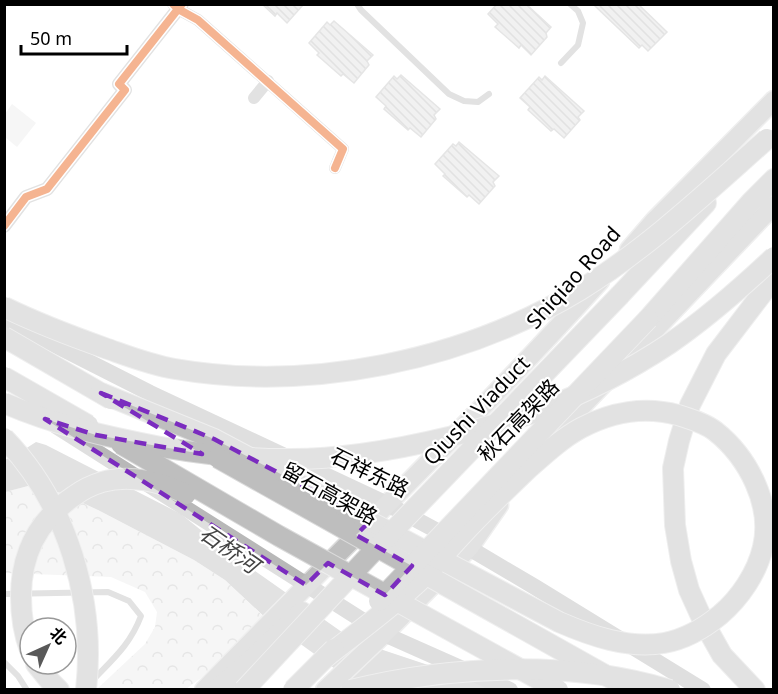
<svg xmlns="http://www.w3.org/2000/svg" width="778" height="694" font-family="'Noto Sans','Noto Sans SC',sans-serif">
  <defs>
    <pattern id="forest-crowns" width="20" height="18" patternUnits="userSpaceOnUse" patternTransform="scale(1.5)"><rect width="20" height="18" fill="#ebebeb"/><path d="M2 6a3 3 0 1 1 6 0M12 15a3 3 0 1 1 6 0" fill="none" stroke="#c8c8c8"/></pattern>
    <pattern id="building-back-hatch" width="6" height="6" patternUnits="userSpaceOnUse" patternTransform="scale(1.5)"><rect width="6" height="6" fill="#dfdfdf"/><path d="M-1 5l2 2M0 0l6 6M5-1l2 2" fill="none" stroke="#bebebe"/></pattern>
  </defs>
  <rect width="100%" height="100%" fill="#fff"/>
  <!-- forest -->
  <path fill="url(#forest-crowns)" d="M28 486 61 493 98 510 194 560 225 580 263 616 201 678 186 689H97L145 644 155 627 157 612 145 592 111 577 5 573 4 492Z"/>
  <!-- pitch -->
  <path fill="#ebebeb" d="M12 104 36 123 17 147 5 137V114Z"/>
  <!-- water -->
  <path fill="#bebebe" d="M36 442 46 445 181 514 228 552 356 642 383 650 476 681 491 689H363L270 622 225 580 194 560 98 510 61 493 28 486 5 492V460L22 451Z"/>
  <!-- building -->
  <g fill="url(#building-back-hatch)" stroke="#c6c6c6" stroke-width="1.5">
    <path d="M262 4H303V5L287 23 277 13 275 16Z"/>
    <path d="M497 4H526L551 27 546 33 547 37 531 55 521 45 519 48 495 27 498 24 488 14Z"/>
    <path d="M597 4H638L667 32 648 51 642 45 639 48 595 6Z"/>
    <path d="M334 21 373 55 367 61 369 65 354 83 343 74 341 76 317 55 319 53 309 43 327 22 330 25Z"/>
    <path d="M401 75 440 109 434 115 436 119 421 137 410 128 408 130 384 109 386 106 376 97 394 76 397 79Z"/>
    <path d="M545 76 584 111 578 117 580 120 564 138 554 129 551 131 528 110 530 107 520 98 539 77 542 80Z"/>
    <path d="M459 142 499 176 493 182 495 186 479 204 469 195 467 197 443 176 445 174 435 164 453 144 456 146Z"/>
  </g>
  <g fill="none" stroke-linecap="round" stroke-linejoin="round">
    <defs>
      <g id="primary">
        <path d="M629 250 655 220 774 100"/>
        <path d="M543 447 774 205"/>
        <path d="M204 690C336 554 473 422 600 281"/>
        <path d="M325 690 384 634 469 548 499 505"/>
      </g>
      <g id="trunk">
        <path d="M620 295 706 203"/>
        <path d="M648 319 751 202 774 179"/>
        <path d="M36 664 49 680 59 690"/>
        <path d="M216 690 247 664 302 612"/>
        <path d="M755 690 722 655 704 623 689 590 681 561 675 525 673 468 679 441 690 405 716 354 774 278"/>
      </g>
    </defs>
    <!-- primary casing -->
    <use href="#primary" stroke="#dbdbdb" stroke-width="21"/>
    <!-- trunk casing -->
    <use href="#trunk" stroke="#dbdbdb" stroke-width="22"/>
    <!-- service -->
    <g stroke="#bebebe" stroke-width="6">
      <path d="M357 4 361 10 449 94 464 101 478 102 489 94"/>
      <path d="M561 63 578 45 583 23 578 11 570 4"/>
      <path d="M4 594 108 592 129 601 141 616C130 645 113 659 92 681"/>
      <path d="M4 662 18 676 27 690"/>
    </g>
    <!-- minor -->
    <g stroke="#bebebe" stroke-width="12">
      <path d="M173 4 178 9 198 20 343 149 335 168"/>
      <path d="M254 98 268 81"/>
    </g>
    <!-- tertiary -->
    <path stroke="#bebebe" stroke-width="14" d="M4 226 26 197 47 189 125 90 119 84 182 4"/>
    <!-- secondary -->
    <g stroke="#b8b8b8" stroke-width="16">
      <path d="M4 319 150 393 387 504 469 548 535 587 703 690"/>
      <path d="M56 426 384 634 510 690"/>
    </g>
    <!-- primary -->
    <use href="#primary" stroke="#bebebe" stroke-width="18"/>
    <!-- trunk -->
    <use href="#trunk" stroke="#bebebe" stroke-width="20"/>
    <defs>
      <g id="trunk-bridge">
        <path d="M4 307C37 323 71 336 105 348 128 356 151 365 175 369 310 392 463 361 580 290 648 248 707 192 767 139"/>
        <path d="M4 337 111 399"/>
        <path d="M4 377 88 425"/>
        <path d="M101 393 214 439 559 622C591 636 628 649 664 643 686 639 703 629 720 615 740 598 757 573 763 547 773 505 748 457 715 431 705 423 690 419 678 415 645 406 611 412 581 428 561 439 545 454 528 469 505 491 482 513 461 536 445 553 431 571 414 586 387 611 355 634 326 657"/>
        <path d="M4 403C55 425 107 437 161 447 202 454 242 459 283 459 339 460 395 450 449 437 478 429 508 422 536 412 580 395 630 370 669 344 707 318 741 288 774 257"/>
        <path d="M4 438C67 503 96 600 86 690"/>
        <path d="M121 444 279 536 558 690"/>
        <path d="M218 458 632 690"/>
        <path d="M379 601 648 319"/>
        <path d="M30 650C23 632 21 615 21 596 21 553 38 520 74 496 82 490 92 485 102 482 130 474 162 482 186 494"/>
        <path d="M244 690 367 558 620 295"/>
        <path d="M293 690 334 649"/>
        <path d="M351 690C451 665 571 660 670 690"/>
      </g>
    </defs>
    <!-- trunk-bridge casing -->
    <use href="#trunk-bridge" stroke="#dbdbdb" stroke-width="22" stroke-linecap="butt"/>
    <!-- trunk-bridge -->
    <use href="#trunk-bridge" stroke="#bebebe" stroke-width="20"/>
    <defs>
      <g id="cycleway">
        <path d="M173 4 178 9 198 20 343 149 335 168"/>
        <path d="M4 226 26 197 47 189 125 90 119 84 182 4"/>
      </g>
    </defs>
    <!-- cycleway casing -->
    <use href="#cycleway" stroke="#fff" stroke-width="11"/>
    <!-- cycleway -->
    <use href="#cycleway" stroke="#e8590c" stroke-width="8"/>
  </g>
  <!-- marked area -->
  <path d="M0 0H778V694H0ZM101 393 214 439 370 521 356 535 412 566 385 595 328 563 306 585 45 419 96 435 202 454Z" fill="#fff" fill-opacity=".55" fill-rule="evenodd"/>
  <path fill="none" stroke="#7b2cbf" stroke-width="4.5" stroke-dasharray="12 8" stroke-linejoin="round" d="M101 393 214 439 370 521 356 535 412 566 385 595 328 563 306 585 45 419 96 435 202 454Z"/>
  <g text-anchor="middle" dominant-baseline="central" stroke-width="4.5" stroke-linejoin="round" paint-order="stroke">
    <!-- street labels -->
    <g font-size="21" fill="#000" stroke="#fff">
      <text transform="translate(573 277) rotate(-48)">Shiqiao Road</text>
      <text transform="translate(476 410) rotate(-46)">Qiushi Viaduct</text>
      <text transform="translate(518 420) rotate(-46)">秋石高架路</text>
      <text transform="translate(370 472) rotate(26)">石祥东路</text>
      <text transform="translate(330 493) rotate(29)">留石高架路</text>
    </g>
    <!-- water labels -->
    <g font-size="22" font-style="italic" fill="#434343" stroke="#fff">
      <text transform="translate(230 548) rotate(35)">石桥河</text>
    </g>
  </g>
  <!-- border -->
  <rect width="778" height="694" fill="none" stroke="#000000" stroke-width="12"/>
  <!-- north arrow -->
  <g transform="translate(48 646) rotate(45)"><circle r="28" fill="#ffffff" stroke="#999999" stroke-width="1.5"/>
  <path d="M0-4.5L10 22L0 15L-10 22Z" fill="#595959"/>
  <text y="-9" font-size="16" font-weight="bold" text-anchor="middle" fill="#000000">北</text>
  </g>
  <!-- scale -->
  <path d="M21 45v9h106v-9" fill="none" stroke="#000000" stroke-width="3"/>
  <text x="30" y="45" font-size="18" fill="#000000" stroke="#ffffff" stroke-width="4.5" paint-order="stroke">50 m</text>
</svg>
